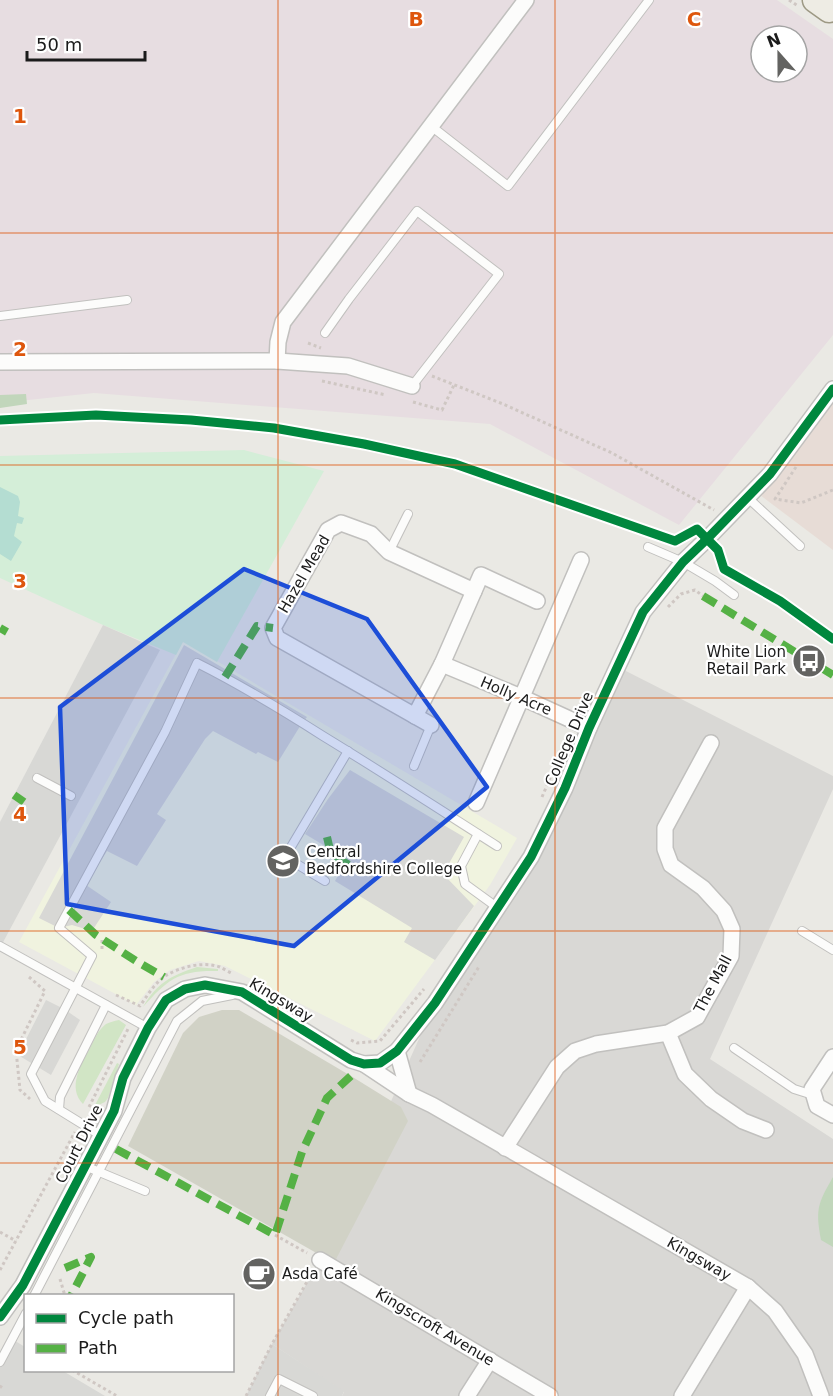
<svg xmlns="http://www.w3.org/2000/svg" width="833" height="1396" font-family="'DejaVu Sans',sans-serif">
  <rect width="100%" height="100%" fill="#eae9e4"/>
  <!-- residential -->
  <path fill="#d9d8d5" d="M618 667 833 776V789L710 1059 833 1139V1396H342L344 1392 272 1344 320 1260 435 1003 531 857Z"/>
  <!-- commercial -->
  <path fill="#e7dcd6" d="M833 396V550L760 495Z"/>
  <!-- industrial -->
  <path fill="#e7dde1" fill-rule="evenodd" d="M0 0H777L833 39V335L679 525 490 424 94 393 0 403ZM761 36H797V72H761Z"/>
  <!-- education -->
  <path fill="#f0f3df" d="M183 641 517 838 490 885 375 1041 225 966 199 961 170 970 154 982 136 1005 19 942Z"/>
  <!-- construction -->
  <path fill="#d1d2c6" d="M222 1010H239L351 1076 401 1107 408 1121 334 1263 128 1146 183 1033 199 1017Z"/>
  <!-- grass -->
  <g fill="#d1e5c5">
    <path d="M197 967 218 969V971C179 970 168 979 143 1007 157 983 170 976 197 967Z"/>
    <path d="M119 1020 126 1025 83 1104C67 1087 81 1065 90 1048 94 1040 98 1030 106 1024 110 1022 114 1021 119 1020Z"/>
    <path d="M117 1063 119 1064 108 1098 105 1102 94 1107Z"/>
  </g>
  <!-- forest -->
  <g fill="#c1d6bb">
    <path d="M26 394 27 404 0 408V395Z"/>
    <path d="M833 1177V1247L821 1240C815 1209 818 1203 833 1177Z"/>
  </g>
  <!-- park -->
  <path fill="#d4eed8" d="M244 450 324 471 217 662 183 642 176 655 103 625 0 578V456Z"/>
  <!-- pitch -->
  <path fill="#b4ddd2" d="M0 487 18 496 20 502 18 516 24 518 22 524 17 523 14 536 22 542 11 561 0 554Z"/>
  <!-- parking -->
  <g fill="#d8d8d5">
    <path d="M103 625 160 650 1 946H0V822Z"/>
    <path d="M184 645 307 717 302 723 278 762 258 752 256 754 213 731 205 739 157 814 166 820 137 866 107 851 86 885 111 902 92 931 72 925 59 928 39 918Z"/>
    <path d="M350 770 464 837 443 874 474 906 435 960 404 942 412 928 335 881 346 861 335 854 331 843 325 846 305 834 328 799Z"/>
    <path d="M46 1000 64 1009 80 1020 51 1075 18 1055Z"/>
    <path d="M12 1339 25 1347 26 1370 63 1371 105 1396H0V1362Z"/>
    <path d="M272 1344 344 1391 342 1396H246Z"/>
  </g>
  <g fill="none" stroke-linecap="round" stroke-linejoin="round">
    <defs>
      <g id="lane">
        <path d="M431 126 508 186 649 0"/>
        <path d="M0 316 127 300"/>
        <path d="M325 333 349 299 417 211 499 274 412 386"/>
        <path d="M747 497 800 546"/>
        <path d="M648 547 683 562 715 581 734 595"/>
        <path d="M389 552 408 514"/>
        <path d="M414 766 431 725"/>
        <path d="M37 778 71 796"/>
        <path d="M478 834 461 866 465 884 498 908"/>
        <path d="M325 881 285 857 348 751"/>
        <path d="M802 931 833 950"/>
        <path d="M0 946 148 1028"/>
        <path d="M734 1048 794 1089 813 1095"/>
        <path d="M59 1109 60 1097 106 1005"/>
        <path d="M100 1135 45 1101 31 1074 92 956 59 928 165 732 197 663C241 685 282 710 323 736 382 772 439 809 497 846"/>
        <path d="M85 1166 145 1191"/>
        <path d="M34 1296 177 1021 202 1001 232 995"/>
        <path d="M0 1362 26 1313"/>
        <path d="M270 1396 279 1379 313 1396"/>
      </g>
      <g id="street">
        <path d="M277 361 278 342 283 322 526 0"/>
        <path d="M0 362 277 361 348 366 412 386"/>
        <path d="M442 664 521 697 589 728"/>
        <path d="M415 716 442 664 481 575 537 601"/>
        <path d="M431 725 277 638 273 628 328 530 341 523 371 534 389 552 474 591"/>
        <path d="M476 803 581 560"/>
        <path d="M668 1033 685 1074 711 1099 743 1121 766 1130"/>
        <path d="M397 1051 409 1094"/>
        <path d="M833 1057 812 1089 817 1106 833 1115"/>
        <path d="M364 1064 409 1094 432 1105 748 1287 775 1311 805 1354 821 1396"/>
        <path d="M505 1148 557 1067 575 1051 596 1044 668 1033 697 1017 731 956 732 929 724 911 703 888 671 865 665 849V828L711 743"/>
        <path d="M320 1260 550 1396"/>
        <path d="M0 1317 23 1285 114 1111 123 1078 148 1028 166 1000 185 989 205 985 242 992 351 1060 364 1064 380 1063 397 1051 435 1003 531 857 565 788 589 728 643 612 683 562 707 539 770 474 833 389"/>
        <path d="M467 1396 490 1360"/>
        <path d="M682 1396 748 1287"/>
      </g>
      <path id="primary" d="M815 0 829 10"/>
    </defs>
    <!-- lane casing -->
    <use href="#lane" stroke="#c1c0be" stroke-width="10"/>
    <!-- street casing -->
    <use href="#street" stroke="#c1c0be" stroke-width="18"/>
    <!-- primary casing -->
    <use href="#primary" stroke="#9d9984" stroke-width="27"/>
    <!-- path -->
    <g stroke="#cfc7c3" stroke-width="3" stroke-dasharray="3 3" stroke-linecap="butt">
      <path d="M789 0 798 6"/>
      <path d="M308 343 321 348"/>
      <path d="M432 376 503 404 612 453 714 510"/>
      <path d="M322 381 386 395"/>
      <path d="M413 402 442 410 454 385"/>
      <path d="M796 467 775 499 801 503 833 490"/>
      <path d="M668 607 681 594 695 590 703 596"/>
      <path d="M542 797 569 734"/>
      <path d="M102 949V939"/>
      <path d="M29 977 45 991 16 1050 20 1090 30 1099"/>
      <path d="M116 995 140 1006C147 996 154 984 165 976 180 967 203 961 220 967 224 969 229 972 233 974"/>
      <path d="M351 1040 357 1043 380 1041 424 989"/>
      <path d="M420 1062 480 965"/>
      <path d="M89 1107 128 1029"/>
      <path d="M0 1232 16 1241"/>
      <path d="M275 1235 307 1253"/>
      <path d="M0 1270 75 1132"/>
      <path d="M60 1279 65 1296"/>
      <path d="M72 1370 117 1396"/>
      <path d="M0 1388 2 1385"/>
      <path d="M246 1396 272 1344 313 1271"/>
    </g>
    <!-- lane -->
    <use href="#lane" stroke="#fcfcfb" stroke-width="8"/>
    <!-- street -->
    <use href="#street" stroke="#fcfcfb" stroke-width="15"/>
    <!-- primary -->
    <use href="#primary" stroke="#eeece4" stroke-width="24"/>
    <!-- quiet -->
    <g stroke="#55b145" stroke-width="8" stroke-dasharray="15 8" stroke-linecap="butt">
      <path d="M703 596 833 675"/>
      <path d="M0 628 7 632"/>
      <path d="M225 677 257 626 273 628"/>
      <path d="M14 795 24 802"/>
      <path d="M327 837 331 854 351 866"/>
      <path d="M69 910 96 935 136 961 164 977"/>
      <path d="M116 1149 275 1235 302 1152 327 1098 354 1073"/>
      <path d="M65 1268 91 1257 71 1296"/>
    </g>
    <defs>
      <g id="cycleway">
        <path d="M0 420 96 415 191 420 274 428 364 444 455 464 675 541 697 529 718 550 724 569 780 601 833 639"/>
        <path d="M0 1317 23 1285 114 1111 123 1078 148 1028 166 1000 185 989 205 985 242 992 351 1060 364 1064 380 1063 397 1051 435 1003 531 857 565 788 589 728 643 612 683 562 707 539 770 474 833 389"/>
      </g>
    </defs>
    <!-- cycleway casing -->
    <use href="#cycleway" stroke="#fff" stroke-width="13"/>
    <!-- cycleway -->
    <use href="#cycleway" stroke="#00873e" stroke-width="9"/>
  </g>
  <!-- marked area -->
  <path fill="#1d4ed8" fill-opacity="0.2" stroke="#1d4ed8" stroke-width="4.5" stroke-linejoin="round" d="M244 569 367 619 487 787 294 946 67 904 60 707Z"/>
  <!-- grid -->
  <path fill="none" stroke="#de560d" stroke-width="1.5" stroke-opacity="0.55" d="M278 0V1396M555 0V1396M0 233H833M0 465H833M0 698H833M0 931H833M0 1163H833"/>
  <!-- icons -->
  <defs>
    <symbol id="bus-disc" viewBox="-11 -11 22 22"><circle r="9.5" fill="#636361" stroke="#fff"/><path d="M-5-6H5V4H4V6H2V4H-2V6H-4V4H-5ZM-3.5-4V0h7V-4ZM-3.5 1.2v1.5H-2V1.2ZM2 1.2v1.5H3.5V1.2Z" fill="#fff"/></symbol>
    <symbol id="university-disc" viewBox="-11 -11 22 22"><circle r="9.5" fill="#636361" stroke="#fff"/><path d="M0-5L7-2L0 1L-7-2ZM-4 1L0 2.5L4 1V4Q0 6-4 4Z" fill="#fff"/></symbol>
    <symbol id="cafe-disc" viewBox="-11 -11 22 22"><circle r="9.5" fill="#636361" stroke="#fff"/><path d="M-5.5-4.5H6V0H3Q3 3.5 0 3.5H-2.5Q-5.5 3.5-5.5 0ZM3-3.2v2h1.7v-2ZM-6 4.5H4V6H-6Z" fill="#fff"/></symbol>
  </defs>
  <g fill-rule="evenodd">
    <use href="#bus-disc" x="790" y="642" width="38" height="38"/>
    <use href="#university-disc" x="264" y="842" width="38" height="38"/>
    <use href="#cafe-disc" x="240" y="1255" width="38" height="38"/>
  </g>
  <g text-anchor="middle" dominant-baseline="central" stroke-width="4.5" stroke-linejoin="round" paint-order="stroke">
    <!-- street labels -->
    <g font-size="15" fill="#1b1b1b" stroke="#fff">
      <text transform="translate(304 574) rotate(-60)">Hazel Mead</text>
      <text transform="translate(516 696) rotate(23)">Holly Acre</text>
      <text transform="translate(569 739) rotate(-67)">College Drive</text>
      <text transform="translate(713 984) rotate(-62)">The Mall</text>
      <text transform="translate(281 1000) rotate(31)">Kingsway</text>
      <text transform="translate(79 1144) rotate(-63)">Court Drive</text>
      <text transform="translate(699 1259) rotate(30)">Kingsway</text>
      <text transform="translate(435 1327) rotate(31)">Kingscroft Avenue</text>
    </g>
    <!-- poi labels -->
    <g font-size="15" fill="#1b1b1b" stroke="#fff" text-anchor="start">
      <text x="786" y="652" text-anchor="end">White Lion<tspan x="786" dy="17">Retail Park</tspan></text>
      <text x="306" y="852">Central<tspan x="306" dy="17">Bedfordshire College</tspan></text>
      <text x="282" y="1274">Asda Café</text>
    </g>
  </g>
  <g font-size="20" text-anchor="middle" font-weight="bold" fill="#de560d" stroke="#fff" stroke-width="4.5" stroke-linejoin="round" paint-order="stroke">
    <text x="416" y="26">B</text>
    <text x="694" y="26">C</text>
    <text x="20" y="123">1</text>
    <text x="20" y="356">2</text>
    <text x="20" y="588">3</text>
    <text x="20" y="821">4</text>
    <text x="20" y="1054">5</text>
  </g>
  <!-- legend -->
  <rect x="24" y="1294" width="210" height="78" fill="#ffffff" stroke="#a4a4a4" stroke-width="1.5"/>
  <rect x="36" y="1314" width="30" height="9" fill="#00873e" stroke="#a4a4a4" stroke-width="1.5"/>
  <text x="78" y="1324" font-size="18" fill="#1b1b1b">Cycle path</text>
  <rect x="36" y="1344" width="30" height="9" fill="#55b145" stroke="#a4a4a4" stroke-width="1.5"/>
  <text x="78" y="1354" font-size="18" fill="#1b1b1b">Path</text>
  <!-- north arrow -->
  <g transform="translate(779 54) rotate(339)"><circle r="28" fill="#ffffff" stroke="#a4a4a4" stroke-width="1.5"/>
  <path d="M0-4.5L10 22L0 15L-10 22Z" fill="#636361"/>
  <text y="-9" font-size="16" font-weight="bold" text-anchor="middle" fill="#1b1b1b">N</text>
  </g>
  <!-- scale -->
  <path d="M27 51v9h118v-9" fill="none" stroke="#1b1b1b" stroke-width="3"/>
  <text x="36" y="51" font-size="18" fill="#1b1b1b" stroke="#ffffff" stroke-width="4.5" paint-order="stroke">50 m</text>
</svg>
